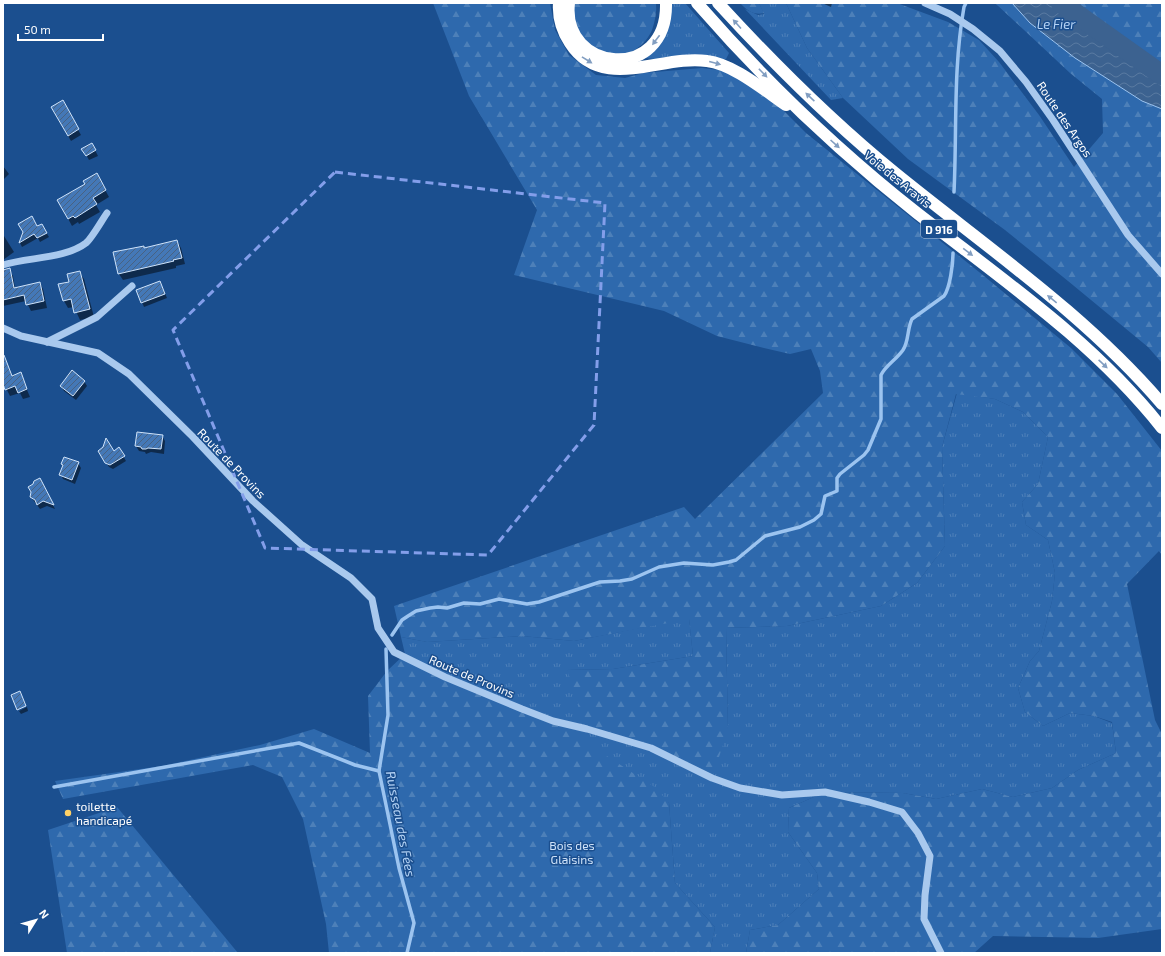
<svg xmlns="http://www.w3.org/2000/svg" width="1165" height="956" font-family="'Exo 2',sans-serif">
  <defs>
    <pattern id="grass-tufts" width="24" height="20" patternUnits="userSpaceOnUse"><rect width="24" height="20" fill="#2e69ad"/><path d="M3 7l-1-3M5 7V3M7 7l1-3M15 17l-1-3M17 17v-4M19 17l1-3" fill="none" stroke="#4d80b9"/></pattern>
    <pattern id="forest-firs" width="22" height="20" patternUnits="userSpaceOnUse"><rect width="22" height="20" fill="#2e69ad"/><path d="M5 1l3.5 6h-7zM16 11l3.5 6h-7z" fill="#4d80b9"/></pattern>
    <pattern id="water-waves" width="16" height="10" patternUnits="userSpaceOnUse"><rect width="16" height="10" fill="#3c6290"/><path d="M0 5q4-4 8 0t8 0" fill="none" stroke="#597aa1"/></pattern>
    <pattern id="building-hatch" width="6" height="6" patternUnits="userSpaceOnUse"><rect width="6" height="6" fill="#4478b7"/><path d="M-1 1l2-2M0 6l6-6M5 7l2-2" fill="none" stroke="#486282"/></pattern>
  </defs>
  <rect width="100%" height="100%" fill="#1b4f8f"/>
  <!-- grass -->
  <g fill="url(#grass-tufts)">
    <path d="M669 3H685L729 53 726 59 666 60 644 58 652 50Z"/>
    <path d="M759 3H786L807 48 843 98 831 100 745 9 758 15 764 14Z"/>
    <path d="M957 393 995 399 1023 412 1048 437 1038 484 1022 502 1026 525 1048 540 1055 573 1052 601 1039 651 1030 661 1018 688 1025 712 1043 726 1070 713 1094 716 1112 723 1116 753 1078 770 1052 788 1013 797 982 789 936 799 903 793 825 792 789 808 788 832 817 873 819 889 778 925 750 930 746 953H710L715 927 675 883 669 803 445 677 405 654 401 637 427 642 522 636 574 641 689 618 693 656 613 669 567 670 728 730 726 628 787 626 881 606 917 583 945 546 942 447Z"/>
  </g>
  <!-- forest -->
  <g fill="url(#forest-firs)">
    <path d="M433 3H550L555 30 569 55 596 75 625 78 643 73 702 68 727 71 780 107 806 133 984 276 1071 348 1117 394 1162 451V555L1159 551 1127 584 1155 720 1162 734V929L1098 938 993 936 974 953H944L939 951 930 953H746L750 930 778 925 819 889 817 873 788 832 789 808 825 792 903 793 936 799 982 789 1013 797 1052 788 1078 770 1116 753 1112 722 1094 716 1070 713 1043 726 1025 712 1018 688 1030 661 1039 651 1052 601 1055 573 1048 540 1026 525 1022 502 1038 484 1048 437 1023 412 995 399 956 394 942 447 945 546 917 583 881 606 787 626 726 628 728 730 712 778 651 748 587 729 567 670 613 669 693 656 689 619 574 641 522 636 427 642 401 637 394 606 684 507 695 519 823 393 820 371 811 349 790 354 764 348 717 336 664 311 514 275 537 210 469 96Z"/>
    <path d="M571 3H656C657 12 655 21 652 30 645 47 623 61 604 56 598 54 580 35 574 29Z"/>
    <path d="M740 3H759L764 13C755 16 746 10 740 3Z"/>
    <path d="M786 3H897L948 22 979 40 999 62 1039 115 1074 167 1103 133 1102 99 1070 73 995 3H1012L1030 23 1075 58 1142 101 1162 109V363L1148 347 1068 281 1005 230 908 159 843 98 807 48Z"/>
    <path d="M1056 3H1162V79C1125 57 1088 32 1056 3Z"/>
    <path d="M405 654 445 677 553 721 656 788 669 803 675 883 715 927 710 953H329L326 924 303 819 282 777 253 765 63 799 55 781 162 766 260 745 314 729 370 753 368 696 387 671Z"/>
    <path d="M117 807 238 953H67L48 830Z"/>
  </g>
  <!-- water -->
  <path fill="url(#water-waves)" stroke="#9cc4f0" d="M1012 3H1056C1088 32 1125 57 1162 79V109L1142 101 1075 58 1030 23Z"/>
  <!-- shadow -->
  <g fill="#0007">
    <path d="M822 3H832L831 7Z"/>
    <path d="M62 101 81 135 71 141 52 107Z"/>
    <path d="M92 144 98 156 89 160 83 149Z"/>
    <path d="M3 166 9 174 3 180Z"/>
    <path d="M97 175 109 197 96 205 100 212 79 224 78 222 72 226 58 200 86 185Z"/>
    <path d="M42 225 49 237 40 242 38 238 22 247 20 243 24 232Z"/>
    <path d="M4 236 14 252 3 260V236Z"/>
    <path d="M177 241 181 248 185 264 176 266V268L123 280 119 274 115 253 144 249Z"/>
    <path d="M3 270H9L13 276 15 288 40 283 43 289 47 308 31 311 26 301 3 306Z"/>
    <path d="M79 272 84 279 94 317 80 320 74 307 68 308 64 301 60 285 70 282Z"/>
    <path d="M160 282 167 298 144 307 142 302Z"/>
    <path d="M6 362 12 376 20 373 30 397 23 399 20 393 10 396 3 382V363Z"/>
    <path d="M84 381 87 386 76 400 64 391 61 386Z"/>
    <path d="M138 433 162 436 165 441 164 454 151 452 146 454 145 452 139 451 136 446Z"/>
    <path d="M119 449 126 461 113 469 109 467 99 451 114 452Z"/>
    <path d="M78 463 81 468 75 484 63 479 61 475 64 467 62 464Z"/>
    <path d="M40 479 55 509 47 506 40 509 31 497Z"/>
    <path d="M27 707 28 711 21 714 19 711Z"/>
  </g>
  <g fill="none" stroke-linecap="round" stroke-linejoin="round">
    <!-- stream -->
    <g stroke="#9cc4f0" stroke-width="3.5">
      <path d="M954 192C957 130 953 68 964 7L966 3"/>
      <path d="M392 635 402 620 408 616 416 611 430 608 438 607 447 608 464 603 480 604 499 599 527 604 539 602 600 582 620 581 632 579 659 567 684 563 713 565 729 562 736 560 765 536 800 527 814 520 821 514 825 496 837 491V478L840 474 864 455 868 450 881 419V375C886 365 896 360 903 350 909 341 907 329 912 319L944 296C950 288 953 264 953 253"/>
      <path d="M386 649 388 715 379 771 399 868 414 923 407 953"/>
      <path d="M54 787 299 743 355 765 379 771"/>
    </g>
    <!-- river -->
    <path stroke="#3c6290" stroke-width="20" d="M1061 3 1162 75"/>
  </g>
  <!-- building -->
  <g fill="url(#building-hatch)" stroke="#cfe3fa">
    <path d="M63 100 79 129 68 136 51 107Z"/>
    <path d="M92 143 96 150 86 156 81 149Z"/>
    <path d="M97 173 106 190 93 198 97 204 75 218 73 216 68 219 57 200 85 184 83 181Z"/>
    <path d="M32 216 37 226 42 224 47 233 37 238 34 234 19 243 23 232 18 224Z"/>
    <path d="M177 240 182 258 173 260 174 261 118 274 113 252 144 246V248Z"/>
    <path d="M10 268 14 288 40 282 44 301 26 305 24 295 3 300V270Z"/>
    <path d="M80 271 90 309 74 313 71 299 63 301 58 284 69 282 67 274Z"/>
    <path d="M160 281 165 294 141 303 136 290Z"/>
    <path d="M4 355 12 376 21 372 27 389 18 393 15 386 5 390 3 384V356Z"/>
    <path d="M72 370 85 381 73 396 60 386Z"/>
    <path d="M137 432 163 435 161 449 148 448 146 449H142L141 447 135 446Z"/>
    <path d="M106 438 114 451 119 447 125 456 110 465 105 463 98 451 103 447Z"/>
    <path d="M64 457 79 462 72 480 59 475 63 465 61 464Z"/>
    <path d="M40 478 54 505 43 501 37 505 35 500 30 497 31 492 28 487 33 484 34 481Z"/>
    <path d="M20 691 26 706 17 710 11 695Z"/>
  </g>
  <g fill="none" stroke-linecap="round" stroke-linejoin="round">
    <!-- minor -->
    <g stroke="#a9c9ee" stroke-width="7">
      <path d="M925 3 950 14 973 29 1000 51 1026 82 1053 120 1128 235 1162 274"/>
      <path d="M3 265C28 257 65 259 86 243 92 238 102 220 107 213"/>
      <path d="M3 328 21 336 98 353 129 374 193 437 253 501 302 545 351 578 372 599 378 628 394 652 445 677 522 709 553 721 587 729 651 748 712 778 740 788 782 795 825 792 869 802 902 812 918 833 930 856 925 895 924 919 941 953"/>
      <path d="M47 342 97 317 132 286"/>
    </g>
    <!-- highway -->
    <g stroke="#fff" stroke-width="12">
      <path d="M559 3C558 17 562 31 570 43 602 93 662 54 707 61 733 64 764 90 786 105"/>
      <path d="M569 3C561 72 668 84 666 3"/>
      <path d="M697 3C764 80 837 150 917 213 1003 280 1094 342 1162 428"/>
      <path d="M718 3C773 63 831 121 895 173 986 247 1085 314 1162 404"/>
    </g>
  </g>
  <!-- one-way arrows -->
  <defs><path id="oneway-solid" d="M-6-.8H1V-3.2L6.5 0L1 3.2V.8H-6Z"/></defs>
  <g fill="#829ec1">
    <use href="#oneway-solid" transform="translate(737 24) rotate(-132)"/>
    <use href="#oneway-solid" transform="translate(656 40) rotate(127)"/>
    <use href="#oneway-solid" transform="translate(587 60) rotate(32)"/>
    <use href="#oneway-solid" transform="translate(715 63) rotate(15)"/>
    <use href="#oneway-solid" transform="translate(763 73) rotate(46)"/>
    <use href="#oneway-solid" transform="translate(810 97) rotate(-137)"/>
    <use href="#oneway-solid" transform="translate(835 144) rotate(42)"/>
    <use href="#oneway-solid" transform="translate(968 252) rotate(37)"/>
    <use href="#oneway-solid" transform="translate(1052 299) rotate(-141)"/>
    <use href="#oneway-solid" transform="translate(1103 364) rotate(43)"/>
  </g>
  <!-- marked area -->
  <path fill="none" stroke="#839eea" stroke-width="3" stroke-dasharray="8 5" stroke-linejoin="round" d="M335 172 605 203 594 425 488 555 265 548 173 330Z"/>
  <!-- markers -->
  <circle fill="#ffd166" stroke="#1b4f8f" stroke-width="1.5" cx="68" cy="813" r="4"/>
  <g text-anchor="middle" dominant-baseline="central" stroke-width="3" stroke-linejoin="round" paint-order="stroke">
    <!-- shield labels -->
    <rect fill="#1b4f8f" stroke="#bbcadd" stroke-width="1" x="921" y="220" width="36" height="18" rx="3"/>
    <g font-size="11" font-weight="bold" fill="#fff">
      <text x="939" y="229">D 916</text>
    </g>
    <!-- street labels -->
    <g font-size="12" fill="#fff" stroke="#1b4f8f">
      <text transform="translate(1065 119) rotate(56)">Route des Argos</text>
      <text transform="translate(898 179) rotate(39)">Voie des Aravis</text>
      <text transform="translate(232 463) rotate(46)">Route de Provins</text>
      <text transform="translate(472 676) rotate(23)">Route de Provins</text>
    </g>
    <!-- poi labels -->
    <g font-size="12" fill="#fff" stroke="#1b4f8f" text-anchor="start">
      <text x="76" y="806">toilette<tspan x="76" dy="14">handicapé</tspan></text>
    </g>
    <!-- park labels -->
    <g font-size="12" fill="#cfe3fa" stroke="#1b4f8f">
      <text x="572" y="845">Bois des<tspan x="572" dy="14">Glaisins</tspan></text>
    </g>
    <!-- water labels -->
    <g font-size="13" font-style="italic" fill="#b5d3f5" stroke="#1b4f8f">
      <text x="1056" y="24">Le Fier</text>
      <text transform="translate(401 824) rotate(79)">Ruisseau des Fées</text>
    </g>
  </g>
  <!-- border -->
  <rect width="1165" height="956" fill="none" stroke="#ffffff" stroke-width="8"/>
  <!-- north arrow -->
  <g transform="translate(36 920) rotate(53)" stroke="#1b4f8f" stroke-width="3" paint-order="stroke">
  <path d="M0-3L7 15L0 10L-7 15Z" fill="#ffffff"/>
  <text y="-6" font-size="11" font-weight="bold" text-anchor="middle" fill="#ffffff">N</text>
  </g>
  <!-- scale -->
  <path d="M18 34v6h85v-6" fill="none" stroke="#ffffff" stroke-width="2"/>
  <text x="24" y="34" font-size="12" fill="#ffffff" stroke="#1b4f8f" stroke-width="3" paint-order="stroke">50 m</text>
</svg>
